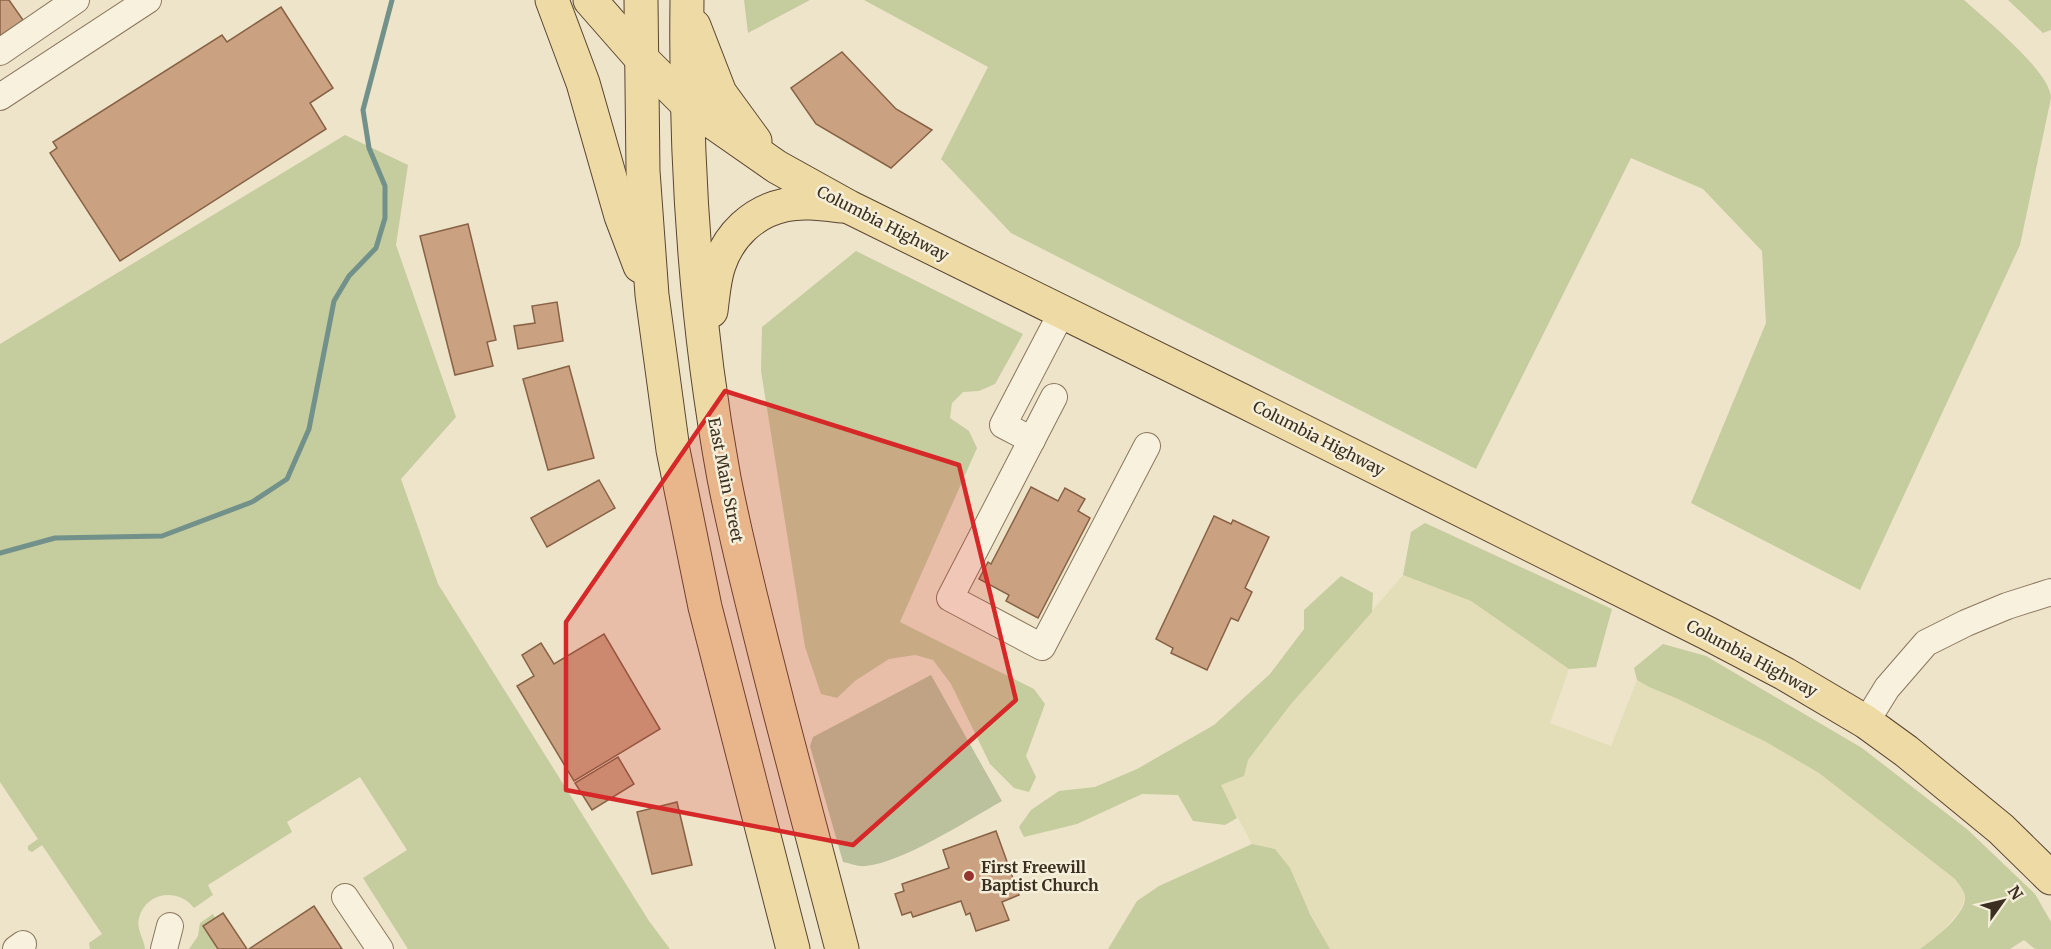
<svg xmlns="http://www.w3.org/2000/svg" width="2051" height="949" font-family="Merriweather,serif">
  <rect width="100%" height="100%" fill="#eee4ca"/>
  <!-- farmland -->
  <path fill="#e3deb7" d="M1403 575 1471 601 1569 669 1550 723 1611 746 1637 680 1649 687 1678 699 1766 742 1819 773 1955 879 1963 891 1965 899 1959 912 1939 935 1920 949H1330L1275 849 1252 844 1220 785 1243 776 1248 760 1291 704Z"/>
  <!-- green -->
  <g fill="#c5cc9d">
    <path d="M744 0H810L748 33Z"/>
    <path d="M864 0H1964C1985 19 2051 72 2051 98L2020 245 1860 590 1691 503 1766 323 1762 251 1703 189 1631 158 1476 469 1011 233 941 159 988 67Z"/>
    <path d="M2008 0H2051V30L2043 33Z"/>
    <path d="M345 135 408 165 396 245 456 417 401 479 438 584 649 921 670 949H408L363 878 407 850 360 777 287 822 292 832 208 885 213 895 194 908C179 888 146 891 139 918 136 930 144 938 145 949H90L89 943 102 934 42 845 32 852 28 850V846L38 839 0 782V344Z"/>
    <path d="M856 251 1023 334 995 384 979 391 963 392 952 403 950 418 969 431 977 448 900 622 1034 689 1045 704 1026 756 1036 777 1029 792 1014 788 990 764 951 684 933 660 915 655 889 659 855 681 837 698 821 694 805 647 761 371 762 327Z"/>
    <path d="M1425 523 1612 609 1596 667 1569 669 1471 601 1403 575 1411 532Z"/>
    <path d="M1341 576 1373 593 1372 612 1291 704 1248 760 1244 776 1221 785 1237 818 1225 825 1193 821 1178 795 1142 794 1077 824 1024 837 1019 827 1031 810 1059 791 1095 787 1137 769 1214 725 1270 674 1304 629V610Z"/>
    <path d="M1663 644 1706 656 1862 748 1968 830 2035 894 2051 922V949H2035L2024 940 2010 949H1920C1934 939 1962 918 1965 900 1966 892 1959 885 1955 879L1819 773 1766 742 1678 699 1649 687 1637 680 1634 668Z"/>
    <path d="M1252 844 1275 849 1290 868 1310 914 1330 949H1108L1137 901 1159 886Z"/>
    <path d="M213 914 215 918 203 926 218 949H189L198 936 200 923Z"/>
  </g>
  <!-- cemetery -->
  <path fill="#bbc19c" d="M931 675 1002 801C968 820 902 863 865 866 858 867 850 863 843 862L810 746 813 737Z"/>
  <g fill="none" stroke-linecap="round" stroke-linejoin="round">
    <!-- stream -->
    <path stroke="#71918a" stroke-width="5" d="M0 553 55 538 162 536 252 502 287 479 309 429 334 301 349 276 376 248 385 218V186L369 148 363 110 392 0"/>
  </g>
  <!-- building -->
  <g fill="#caa281" stroke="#886245" stroke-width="1.5">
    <path d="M0 0H9L23 20 0 36Z"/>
    <path d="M281 7 333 88 310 103 326 129 120 261 50 153 57 148 53 142 222 35 227 42Z"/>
    <path d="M842 52 896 109 932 130 891 168 816 124 791 88Z"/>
    <path d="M468 224 496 340 487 342 493 366 455 375 420 236Z"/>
    <path d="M557 302 563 341 518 349 514 326 535 323 532 306Z"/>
    <path d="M569 366 594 458 548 470 523 379Z"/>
    <path d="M599 480 615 508 547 547 531 518Z"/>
    <path d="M1031 487 1058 501 1065 488 1085 499 1078 511 1090 518 1038 618 1006 601 1009 595 979 579 988 562 991 564Z"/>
    <path d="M1214 516 1231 524 1233 520 1269 537 1245 588 1252 592 1238 621 1231 618 1207 670 1171 653 1173 648 1156 639Z"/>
    <path d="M604 634 660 729 574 781 517 686 534 676 522 655 541 643 554 664Z"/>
    <path d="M618 757 634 784 592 810 575 783Z"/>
    <path d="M677 802 692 865 652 874 637 812Z"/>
    <path d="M996 831 1019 895 1002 902 1009 920 976 931 970 913 966 915 961 901 913 917 911 912 902 915 895 894 904 891 902 884 949 868 943 850Z"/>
    <path d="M314 906 342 949H249Z"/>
    <path d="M223 913 247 949H218L203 926Z"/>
  </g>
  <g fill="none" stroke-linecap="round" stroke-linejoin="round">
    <defs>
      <g id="minor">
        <path d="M0 52 76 0"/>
        <path d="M0 97 148 0"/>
        <path d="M1054 397 950 598 1042 647 1147 446"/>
        <path d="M1032 440 1003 425 1062 312"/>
        <path d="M1866 722 1887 688 1926 643 1966 623 2007 606 2051 592"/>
        <path d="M345 897 380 949"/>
        <path d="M16 949 23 944"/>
        <path d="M164 949 170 926"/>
      </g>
      <g id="major">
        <path d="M552 0 583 83 621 216 640 266"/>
        <path d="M590 0 640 57 688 105 777 167 849 207 1239 399 1707 633 1785 674 1866 722 1906 751 2001 829 2051 878"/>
        <path d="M641 0 643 171 652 295 673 450 705 607 793 949"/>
        <path d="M687 0C685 160 695 321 724 478 739 555 759 630 778 705 799 786 821 868 842 949"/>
        <path d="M694 26 720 93 755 141"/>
        <path d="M711 311C713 296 714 279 719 265 729 235 753 212 785 205 803 201 823 204 842 206"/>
      </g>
    </defs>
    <!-- minor casing -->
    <use href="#minor" stroke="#8a775e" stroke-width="28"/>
    <!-- major casing -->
    <use href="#major" stroke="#584532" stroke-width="35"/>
    <!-- minor -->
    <use href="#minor" stroke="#f8f1dd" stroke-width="26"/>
    <!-- major -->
    <use href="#major" stroke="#eedaa4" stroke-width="33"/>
  </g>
  <!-- marked area -->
  <path fill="#d62828" fill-opacity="0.2" stroke="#d62828" stroke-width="4.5" stroke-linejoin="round" d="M725 391 959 465 1016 700 853 845 566 790V622Z"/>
  <!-- markers -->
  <circle fill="#973430" stroke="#f5eed9" stroke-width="2" cx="969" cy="876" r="6"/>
  <g text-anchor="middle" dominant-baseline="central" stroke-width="5" stroke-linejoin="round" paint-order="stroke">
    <!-- street labels -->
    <g font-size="16" fill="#3b2f21" stroke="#f5eed9">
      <text transform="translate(883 223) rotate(27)">Columbia Highway</text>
      <text transform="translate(1319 438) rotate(27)">Columbia Highway</text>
      <text transform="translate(726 480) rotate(79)">East Main Street</text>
      <text transform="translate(1752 658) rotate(28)">Columbia Highway</text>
    </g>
    <!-- poi labels -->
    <g font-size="16" font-weight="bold" fill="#3b2f21" stroke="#f5eed9" text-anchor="start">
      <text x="981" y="867">First Freewill<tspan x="981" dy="18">Baptist Church</tspan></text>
    </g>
  </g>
  <!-- north arrow -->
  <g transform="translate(2003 901) rotate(56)" stroke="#f5eed9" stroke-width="4.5" paint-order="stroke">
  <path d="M0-4.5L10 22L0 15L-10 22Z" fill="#3b2f21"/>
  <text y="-9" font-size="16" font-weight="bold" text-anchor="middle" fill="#3b2f21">N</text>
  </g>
</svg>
